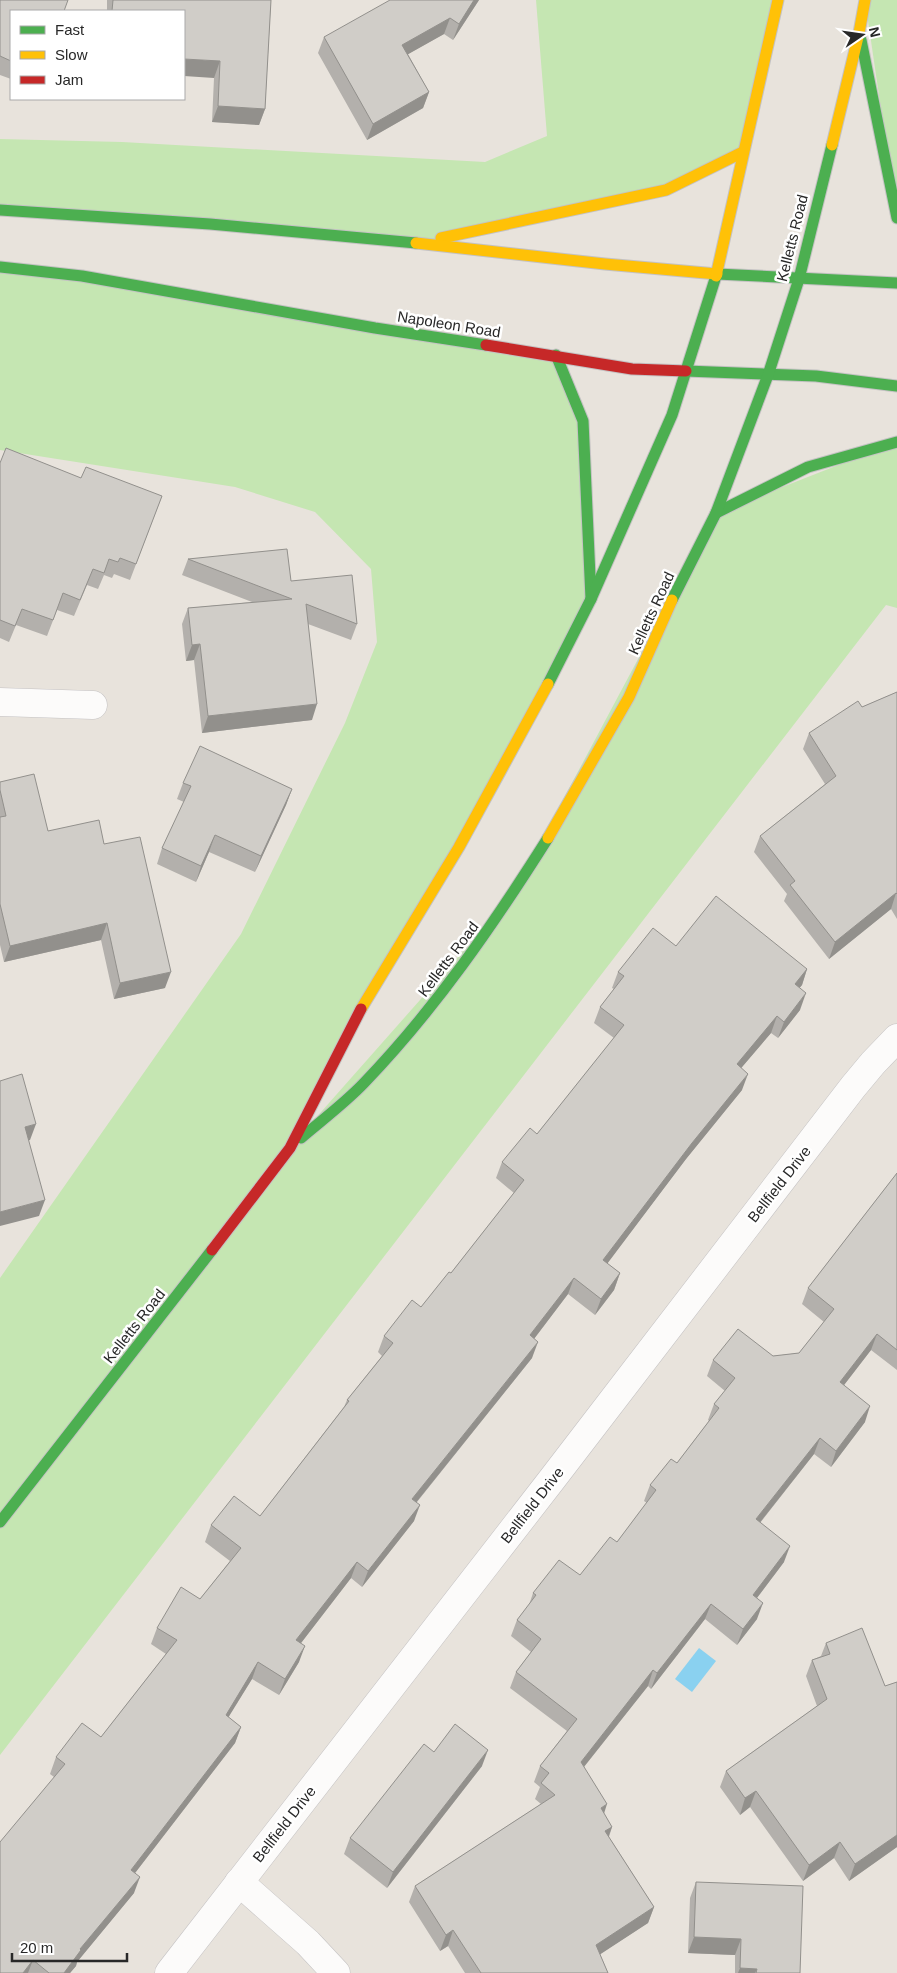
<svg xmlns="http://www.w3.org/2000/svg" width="897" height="1973" font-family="Arial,sans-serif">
  <rect width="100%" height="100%" fill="#e8e3dc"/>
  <!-- green -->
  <g fill="#c5e6b2">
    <path d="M536 0H778L743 152 666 190 417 243 0 211V139L122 142 485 162 547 136Z"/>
    <path d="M865 0H897V218Z"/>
    <path d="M0 267 556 355 583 421 591 599 291 1146 511 897 716 513 897 442V608L886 605 0 1755V1278L241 934 345 723 377 642 371 569 315 512 235 487 0 450Z"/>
  </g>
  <!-- water -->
  <path fill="#8ad1f0" d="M699 1648 716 1661 692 1692 675 1679Z"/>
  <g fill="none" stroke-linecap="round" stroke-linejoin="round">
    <defs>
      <g id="street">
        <path d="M0 702 93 705"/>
        <path d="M239 1882 308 1943 336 1973"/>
        <path d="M169 1973 553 1478 853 1087 873 1063 897 1038"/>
      </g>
      <g id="fast">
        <path d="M861 40 897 218"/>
        <path d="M0 210 210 224 416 243"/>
        <path d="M0 267 82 276 375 328 486 345"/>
        <path d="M717 274 897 283"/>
        <path d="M556 355 583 421 591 599"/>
        <path d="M686 371 816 376 897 386"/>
        <path d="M716 513 808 467 897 442"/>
        <path d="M672 600 716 513 768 375 799 279 832 145"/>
        <path d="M548 684 591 599 672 415 716 276"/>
        <path d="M301 1138C322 1120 345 1103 364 1083 436 1008 493 925 548 838"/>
        <path d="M0 1522 212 1250"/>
      </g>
      <g id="slow">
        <path d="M832 145 859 33 865 0"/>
        <path d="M441 238 666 190 743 152"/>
        <path d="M416 243 605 264 717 274"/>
        <path d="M716 276 778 0"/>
        <path d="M548 838 629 697 672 600"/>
        <path d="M361 1009 459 847 548 684"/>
      </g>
      <g id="jam">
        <path d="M486 345 632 369 686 371"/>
        <path d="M212 1250 290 1148 361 1009"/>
      </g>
    </defs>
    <!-- street casing -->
    <use href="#street" stroke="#c4c2c3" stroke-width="29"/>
    <!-- fast casing -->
    <use href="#fast" stroke="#c4c2c3" stroke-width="13"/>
    <!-- slow casing -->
    <use href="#slow" stroke="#c4c2c3" stroke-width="13"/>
    <!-- jam casing -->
    <use href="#jam" stroke="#c4c2c3" stroke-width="13"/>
    <!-- street -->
    <use href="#street" stroke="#fcfbfa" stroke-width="28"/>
    <!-- fast -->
    <use href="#fast" stroke="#4caf50" stroke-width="11"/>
    <!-- slow -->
    <use href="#slow" stroke="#ffc107" stroke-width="11"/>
    <!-- jam -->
    <use href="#jam" stroke="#c62828" stroke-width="11"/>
  </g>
  <!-- wall -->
  <g fill="#b3b0ac">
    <path d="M0 0 11 11V79L0 75Z"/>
    <path d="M107 0H271L265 109 259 125 212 122 214 78 184 11H107Z"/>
    <path d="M479 0 453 40 444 34 408 54 429 92 423 108 367 140 318 53 324 37Z"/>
    <path d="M0 463 81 478 162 496 130 580 114 574 112 578 104 575 98 589 87 585 74 616 57 610 47 636 16 625 9 642 0 638Z"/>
    <path d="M188 559 291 581 357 624 351 640 308 624 312 720 202 733 194 660 186 661 182 624 188 608 252 602 182 575Z"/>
    <path d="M897 692V919L891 909 829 959 784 901 787 894 754 852 760 836 825 784 803 749 809 733 862 707Z"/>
    <path d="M0 782 48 831 104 844 165 988 114 999 101 940 4 962 0 945Z"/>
    <path d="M183 783 292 789 286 805 255 872 209 852 196 882 157 864 162 848 184 802 177 799Z"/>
    <path d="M676 946 807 969 802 985 799 988 800 1010 778 1038 771 1033 741 1068 742 1090 686 1159 607 1263 620 1273 614 1290 595 1315 568 1294 534 1339 532 1358 417 1502 414 1521 362 1587 351 1578 301 1643 299 1662 279 1695 252 1679 228 1717 241 1727 235 1743 135 1873 134 1893 77 1962 76 1966 70 1973H0L54 1777 50 1774 56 1757 101 1737 166 1654 151 1644 157 1628 200 1599 230 1561 205 1542 211 1525 260 1516 344 1407 347 1400 382 1356 378 1352 384 1336 421 1307 451 1273 514 1193 496 1178 502 1162 537 1134 614 1038 594 1023 600 1007 614 989 612 988 618 972Z"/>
    <path d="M897 1173V1370L871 1350 844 1385 865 1422 831 1467 814 1454 760 1523 784 1562 757 1598V1619L737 1645 705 1619 651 1689 648 1686 584 1767 604 1814 612 1827 609 1837 654 1907 648 1923 600 1954 608 1973H465L448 1946 440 1951 409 1902 415 1886 541 1804 535 1799 540 1787 534 1782 540 1766 567 1731 510 1688 516 1672 531 1652 511 1636 517 1620 529 1605 533 1593 580 1575 617 1542 647 1503 644 1501 650 1485 677 1463 709 1421 708 1420 714 1404 725 1391 707 1376 713 1360 773 1356 799 1353 824 1322 802 1304 808 1288Z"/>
    <path d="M826 1643 885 1686 897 1682V1847L849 1881 834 1858 803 1881 750 1807 740 1815 720 1787 726 1771 817 1706 806 1676 812 1660 821 1656Z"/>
    <path d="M434 1752 482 1766 387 1888 344 1854 350 1838Z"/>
    <path d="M696 1882 800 1973H735V1955L688 1953 690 1898Z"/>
  </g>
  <!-- shaded-wall -->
  <g fill="#92908c">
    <path d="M474 0H479L453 40 459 24Z"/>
    <path d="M450 18 444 34 396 61 402 45Z"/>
    <path d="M184 59 220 61 214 78 184 76Z"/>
    <path d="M429 92 423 108 367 140 373 124Z"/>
    <path d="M218 106 265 109 259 125 212 122Z"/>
    <path d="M200 644 194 660 186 661 192 645Z"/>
    <path d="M317 704 312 720 202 733 208 716Z"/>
    <path d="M292 789 286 805 255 872 261 856Z"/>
    <path d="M215 835 209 852 196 882 201 866Z"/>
    <path d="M896 893 891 909 829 959 835 942Z"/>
    <path d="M107 923 101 940 4 962 10 946Z"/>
    <path d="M807 969 802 985 789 1001 795 984Z"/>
    <path d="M171 972 165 988 114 999 120 983Z"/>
    <path d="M806 993 800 1010 778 1038 784 1022Z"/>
    <path d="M777 1016 771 1033 731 1080 737 1064Z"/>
    <path d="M748 1074 742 1090 686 1159 598 1276 603 1260 692 1143Z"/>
    <path d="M36 1124 30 1140 19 1143 25 1127Z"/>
    <path d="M45 1200 39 1216 0 1226V1212Z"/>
    <path d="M620 1273 614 1290 595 1315 601 1299Z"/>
    <path d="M574 1278 568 1294 524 1352 530 1335Z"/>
    <path d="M877 1334 871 1350 834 1398 840 1382Z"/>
    <path d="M538 1342 532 1358 406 1515 412 1499Z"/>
    <path d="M870 1406 865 1422 831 1467 836 1451Z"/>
    <path d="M820 1438 814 1454 750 1535 756 1519Z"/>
    <path d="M420 1505 414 1521 362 1587 368 1571Z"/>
    <path d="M790 1546 784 1562 747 1611 753 1595Z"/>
    <path d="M357 1562 351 1578 291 1656 296 1640Z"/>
    <path d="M763 1603 757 1619 737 1645 743 1629Z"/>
    <path d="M711 1604 705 1619 651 1689 657 1673Z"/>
    <path d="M305 1646 299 1662 279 1695 285 1679Z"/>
    <path d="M258 1662 252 1679 220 1731 226 1715Z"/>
    <path d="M653 1670 648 1686 575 1778 581 1762Z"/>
    <path d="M241 1727 235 1743 125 1886 131 1870Z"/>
    <path d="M488 1750 482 1766 387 1888 393 1872Z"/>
    <path d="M756 1791 750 1807 740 1815 745 1798Z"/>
    <path d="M607 1804 602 1820 601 1808Z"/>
    <path d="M612 1827 606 1843 605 1831Z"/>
    <path d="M897 1835V1847L849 1881 855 1864Z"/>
    <path d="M840 1842 834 1858 803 1881 809 1865Z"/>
    <path d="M140 1877 134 1893 77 1962 76 1966 70 1973H64L80 1949Z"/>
    <path d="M654 1907 648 1923 590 1961 596 1945Z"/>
    <path d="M453 1930 448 1946 440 1951 446 1935Z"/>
    <path d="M694 1937 741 1939 735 1955 688 1953Z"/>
    <path d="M33 1960 28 1973H23Z"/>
    <path d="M740 1968 757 1969 755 1973H738Z"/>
  </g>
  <!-- building -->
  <g fill="#d0cdc8" stroke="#92908c">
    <path d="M0 0H68L64 11H11V61L0 56Z"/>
    <path d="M113 0H271L265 109 218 106 220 61 184 59V11H112Z"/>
    <path d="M390 0H474L459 24 450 18 402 45 429 92 373 124 324 37Z"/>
    <path d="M6 448 81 478 86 467 162 496 136 564 120 558 118 562 109 559 104 573 93 569 80 600 63 593 53 620 22 609 15 626 0 620V463Z"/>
    <path d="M287 549 291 581 352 575 357 624 306 604 317 704 208 716 200 644 192 645 188 608 292 599 188 559Z"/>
    <path d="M897 692V894L896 893 835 942 790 885 795 881 760 836 836 776 809 733 858 701 862 707Z"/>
    <path d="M200 746 292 789 261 856 215 835 201 866 162 848 191 786 183 783Z"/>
    <path d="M34 774 48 831 99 820 104 844 140 837 171 972 120 983 107 923 10 946 0 904V817L6 816 0 790V782Z"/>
    <path d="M716 896 807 969 795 984 806 993 784 1022 777 1016 737 1064 748 1074 692 1143 603 1260 620 1273 601 1299 574 1278 530 1335 538 1342 412 1499 420 1505 368 1571 357 1562 296 1640 305 1646 285 1679 258 1662 226 1715 241 1727 131 1870 140 1877 80 1949 81 1950 64 1973H49L33 1960 23 1973H0V1842L65 1764 56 1757 82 1723 101 1737 177 1640 157 1628 181 1587 200 1599 241 1548 211 1525 234 1496 260 1516 349 1401 347 1400 393 1343 384 1336 412 1300 421 1307 449 1272 451 1273 524 1180 502 1162 530 1128 537 1134 624 1025 600 1007 624 976 618 972 653 928 676 946Z"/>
    <path d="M22 1074 36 1124 25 1127 45 1200 0 1212V1081Z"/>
    <path d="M897 1173V1350L877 1334 840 1382 870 1406 836 1451 820 1438 756 1519 790 1546 753 1595 763 1603 743 1629 711 1604 657 1673 653 1670 581 1762 607 1804 601 1808 612 1827 605 1831 654 1907 596 1945 608 1973H481L453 1930 446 1935 415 1886 555 1795 541 1783 549 1773 540 1766 577 1719 516 1672 541 1639 517 1620 536 1595 533 1593 559 1560 580 1575 610 1537 617 1542 656 1490 650 1485 671 1459 677 1463 719 1408 714 1404 735 1378 713 1360 738 1329 773 1356 799 1353 834 1309 808 1288Z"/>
    <path d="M862 1628 885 1686 897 1682V1835L855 1864 840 1842 809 1865 756 1791 745 1798 726 1771 827 1699 812 1660 830 1654 826 1643Z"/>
    <path d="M455 1724 488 1750 393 1872 350 1838 424 1744 434 1752Z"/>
    <path d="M696 1882 803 1886 800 1973H756L757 1969 740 1968 741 1939 694 1937Z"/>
  </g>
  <g text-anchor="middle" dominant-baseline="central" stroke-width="5" stroke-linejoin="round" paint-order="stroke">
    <!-- street labels -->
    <g font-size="15" fill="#282828" stroke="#fff">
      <text transform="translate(792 238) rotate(-76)">Kelletts Road</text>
      <text transform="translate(449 324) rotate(9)">Napoleon Road</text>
      <text transform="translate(651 613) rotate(-65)">Kelletts Road</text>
      <text transform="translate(448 959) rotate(-53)">Kelletts Road</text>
      <text transform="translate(779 1184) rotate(-52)">Bellfield Drive</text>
      <text transform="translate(134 1326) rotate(-52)">Kelletts Road</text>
      <text transform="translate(532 1505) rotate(-52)">Bellfield Drive</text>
      <text transform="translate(284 1824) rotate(-52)">Bellfield Drive</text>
    </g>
  </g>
  <!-- legend -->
  <rect x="10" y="10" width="175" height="90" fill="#ffffff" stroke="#a9a9a9"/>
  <rect x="20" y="26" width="25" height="8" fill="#4caf50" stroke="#a9a9a9"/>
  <text x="55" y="35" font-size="15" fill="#282828">Fast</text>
  <rect x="20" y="51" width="25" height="8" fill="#ffc107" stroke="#a9a9a9"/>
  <text x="55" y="60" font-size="15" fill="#282828">Slow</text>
  <rect x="20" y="76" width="25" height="8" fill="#c62828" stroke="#a9a9a9"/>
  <text x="55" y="85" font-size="15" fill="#282828">Jam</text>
  <!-- north arrow -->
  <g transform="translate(862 35) rotate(77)" stroke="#ffffff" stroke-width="4" paint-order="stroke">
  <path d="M0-4L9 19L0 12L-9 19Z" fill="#282828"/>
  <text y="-8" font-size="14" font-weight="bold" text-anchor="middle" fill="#282828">N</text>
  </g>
  <!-- scale -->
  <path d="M12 1953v8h115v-8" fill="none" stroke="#282828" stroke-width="2.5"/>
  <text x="20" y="1953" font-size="15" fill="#282828" stroke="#ffffff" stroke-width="4" paint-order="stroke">20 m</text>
</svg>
